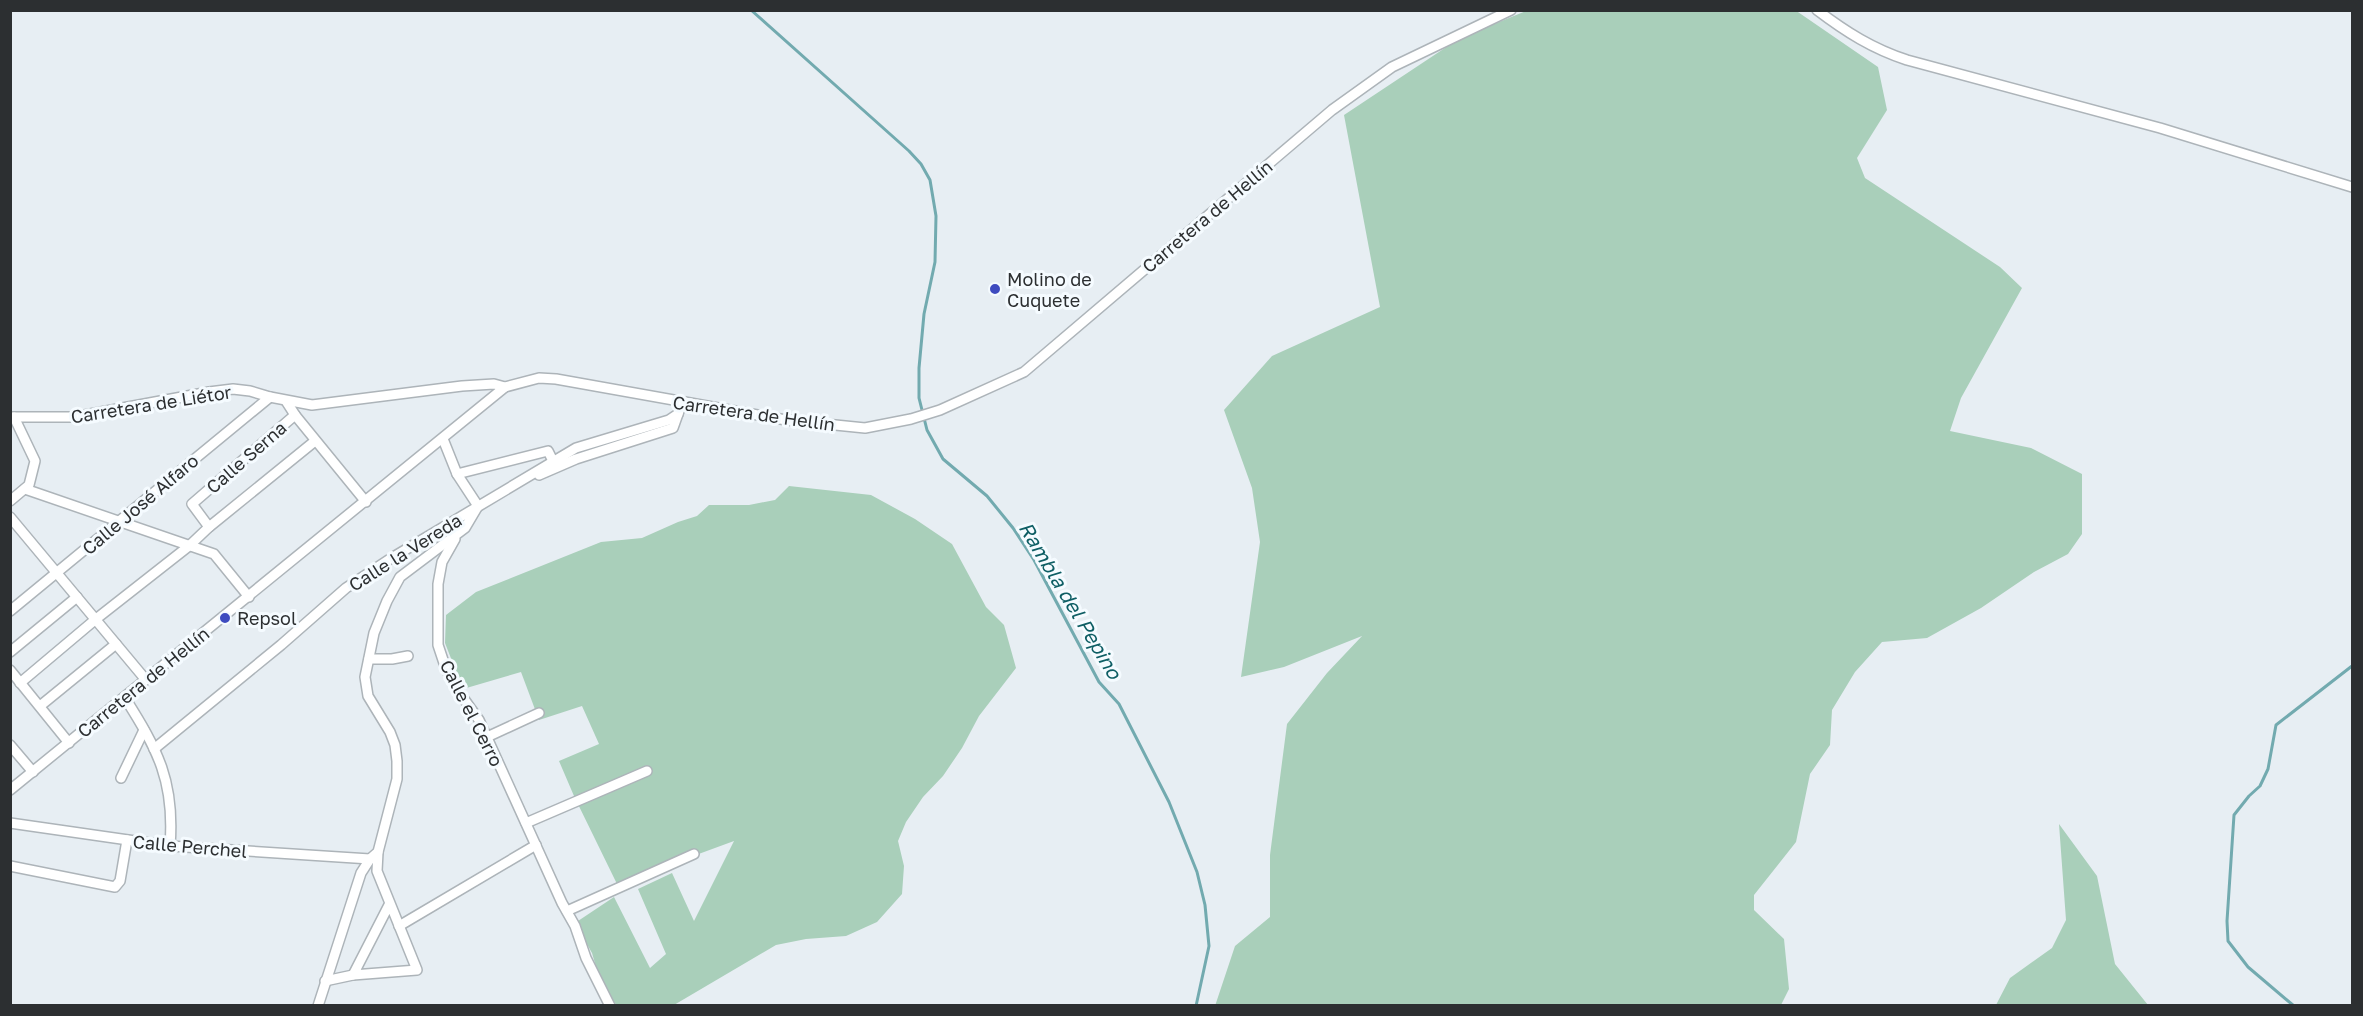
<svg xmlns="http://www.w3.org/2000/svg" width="2363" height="1016" font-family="'Golos Text',sans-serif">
  <rect width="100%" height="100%" fill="#e7eef3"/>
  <!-- green -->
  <g fill="#a9cfba">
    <path d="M1526 11 1795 10 1878 67 1887 110 1857 158 1865 178 2000 267 2022 288 1961 398 1950 431 2031 448 2082 474V534L2068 554 2034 572 1981 608 1927 638 1882 642 1855 672 1832 710 1830 745 1810 774 1796 842 1754 895V910L1784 939 1789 989 1781 1005 1215 1006 1235 946 1270 917V855L1287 724 1327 673 1362 636 1284 667 1241 677 1260 542 1252 488 1224 410 1272 356 1380 307 1344 115 1460 38Z"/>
    <path d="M789 486 871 495 915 519 952 544 986 607 1004 625 1016 668 979 716 962 748 943 776 923 797 906 822 898 841 904 866 902 894 877 922 846 936 806 939 776 945 674 1005 617 1006 601 984 592 953 575 923 614 897 650 968 666 954 638 889 672 873 694 921 734 841 617 884 574 796 559 761 599 744 582 706 539 720 521 672 463 689 445 643 446 615 476 592 601 542 642 538 678 522 697 516 709 505H749L775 500Z"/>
    <path d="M2059 824 2097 876 2115 964 2148 1005H1996L2010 978 2052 948 2066 920Z"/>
  </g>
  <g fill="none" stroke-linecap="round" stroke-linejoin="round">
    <!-- stream -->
    <g stroke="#72aaaf" stroke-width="3">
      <path d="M751 10 909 151 921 164 930 180 936 216 935 262 924 314 919 368V398L927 430 943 459 987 496 1013 528 1034 560 1099 682 1119 704 1169 802 1197 872 1205 905 1209 946 1196 1006"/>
      <path d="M2294 1006 2248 967 2228 941 2227 921 2234 815 2249 796 2260 786 2268 769 2276 725 2352 666"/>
    </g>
    <defs>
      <g id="minor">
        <path d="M1817 10C1846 32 1873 49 1907 60L2160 128 2352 187"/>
        <path d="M286 401 295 415 366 502"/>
        <path d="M10 417H74L209 392 233 389 250 391 270 397 312 405 462 386 494 384 505 387"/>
        <path d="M457 474 548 451 553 461"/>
        <path d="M539 475 576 459 673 428 678 414"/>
        <path d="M25 489 214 554 249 597"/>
        <path d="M10 501 29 485 35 461 14 417"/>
        <path d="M10 517 146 680"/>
        <path d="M209 527 192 504 295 415"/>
        <path d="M455 539 442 562 438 584V645L446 669 459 692 479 720 562 903 575 926 586 958 610 1006"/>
        <path d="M10 611 270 397"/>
        <path d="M10 652 77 597"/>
        <path d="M369 659H392L408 656"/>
        <path d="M10 670 69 743"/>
        <path d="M20 683 96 619 189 546 209 527 315 441"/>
        <path d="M125 698C158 750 175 782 170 846"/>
        <path d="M40 706 116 644"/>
        <path d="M487 737 539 713"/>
        <path d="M10 745 33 772"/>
        <path d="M154 749 281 645 346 588 390 559 576 448 669 420 678 414 682 403"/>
        <path d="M121 778 144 730"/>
        <path d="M10 790 505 387 539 378 556 379 786 420 865 428 911 419 940 410 1024 372 1332 110 1392 67 1511 10"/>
        <path d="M10 823 170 846 370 859"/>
        <path d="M526 823 647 771"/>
        <path d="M378 852 377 871 417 970 353 975 390 903"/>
        <path d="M10 866 115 887 120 881 127 840"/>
        <path d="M567 911 694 854"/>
        <path d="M399 926 536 845"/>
        <path d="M325 981 353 975"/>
        <path d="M318 1006 361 873 370 859 378 852 397 779V761L395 745 390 732 368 696 365 677 374 633 387 601 400 577 465 528 478 506 457 474 443 439"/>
      </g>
    </defs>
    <!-- minor casing -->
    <use href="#minor" stroke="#adb4b9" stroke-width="12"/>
    <!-- minor -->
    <use href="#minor" stroke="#fff" stroke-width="9"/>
  </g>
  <!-- markers -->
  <g fill="#3e4bbf" stroke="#f5fbff" stroke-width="2">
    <circle cx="995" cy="289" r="6"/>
    <circle cx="225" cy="618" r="6"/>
  </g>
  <g text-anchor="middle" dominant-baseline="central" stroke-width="6" stroke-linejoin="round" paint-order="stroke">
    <!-- street labels -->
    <g font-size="18" fill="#2c2f31" stroke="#f5fbff">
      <text transform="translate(1207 216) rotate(-40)">Carretera de Hellín</text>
      <text transform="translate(151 404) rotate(-9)">Carretera de Liétor</text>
      <text transform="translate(754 413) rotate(8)">Carretera de Hellín</text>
      <text transform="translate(246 457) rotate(-41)">Calle Serna</text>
      <text transform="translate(140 504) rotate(-40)">Calle José Alfaro</text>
      <text transform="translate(405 552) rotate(-32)">Calle la Vereda</text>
      <text transform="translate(143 682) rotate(-39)">Carretera de Hellín</text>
      <text transform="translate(472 713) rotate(63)">Calle el Cerro</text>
      <text transform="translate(190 846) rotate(5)">Calle Perchel</text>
    </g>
    <!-- poi labels -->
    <g font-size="18" fill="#2c2f31" stroke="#f5fbff" text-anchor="start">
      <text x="1007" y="279">Molino de<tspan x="1007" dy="21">Cuquete</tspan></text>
      <text x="237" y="618">Repsol</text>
    </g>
    <!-- water labels -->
    <g font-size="20" font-style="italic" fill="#0e5e64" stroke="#f5fbff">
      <text transform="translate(1071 600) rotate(59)">Rambla del Pepino</text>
    </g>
  </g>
  <!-- border -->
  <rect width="2363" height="1016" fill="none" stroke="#2c2f31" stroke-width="24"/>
</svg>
